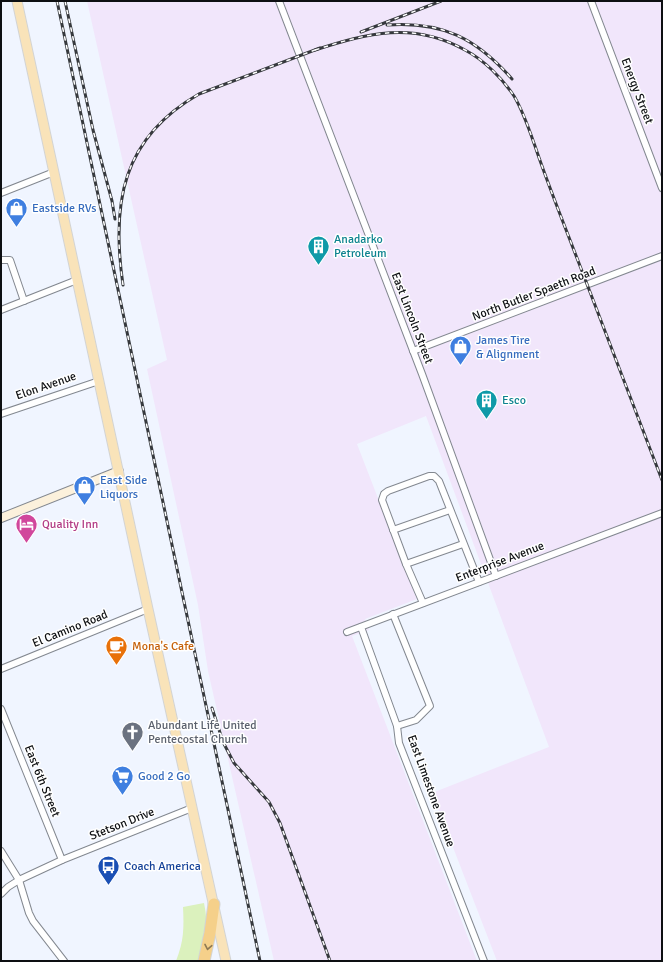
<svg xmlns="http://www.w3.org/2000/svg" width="663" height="962" font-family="Signika,sans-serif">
  <rect width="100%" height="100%" fill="#f0f5ff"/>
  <!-- industrial -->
  <path fill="#f1e6fb" d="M87 1H662V961H497L432 793 549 747 426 416 357 444 417 599 365 619 369 630 352 636 477 961H274L208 671 198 605 147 369 167 360Z"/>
  <!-- green -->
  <path fill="#dbf1bd" d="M204 903C209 925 205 940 200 961H176C184 941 184 928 183 907Z"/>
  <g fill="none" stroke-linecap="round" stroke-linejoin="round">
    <defs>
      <g id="minor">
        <path d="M279 1 422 374 496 576"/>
        <path d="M591 1 662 188"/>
        <path d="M1 193 54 172"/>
        <path d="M1 260H10L24 301"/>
        <path d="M1 310 77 280"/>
        <path d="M413 351 662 256"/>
        <path d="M1 414 99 381"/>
        <path d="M393 530 450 510"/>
        <path d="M406 564 463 544"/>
        <path d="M423 603 406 564 382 500 384 494 388 491 429 476H434L439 481 479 582"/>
        <path d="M393 614 430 706 416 720 397 726"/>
        <path d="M361 627 397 726 399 743 484 961"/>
        <path d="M347 632 662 513"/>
        <path d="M1 669 148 609"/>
        <path d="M1 709 62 860"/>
        <path d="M1 851 19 880 29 913 33 921 64 961"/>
        <path d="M1 894 8 887 19 880 62 860 192 808"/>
      </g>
      <path id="secondary" d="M1 518 119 471"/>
      <path id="primary" d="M17 1 148 609 226 961"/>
      <path id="motorway" d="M204 961 210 933 214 904"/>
    </defs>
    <!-- minor casing -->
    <use href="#minor" stroke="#838890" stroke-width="8"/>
    <!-- secondary casing -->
    <use href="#secondary" stroke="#838890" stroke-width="10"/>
    <!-- primary casing -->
    <use href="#primary" stroke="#d3d4d4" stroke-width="11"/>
    <!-- motorway casing -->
    <use href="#motorway" stroke="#d3d4d4" stroke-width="13"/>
    <!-- minor -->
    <use href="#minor" stroke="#fff" stroke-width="6"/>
    <!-- secondary -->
    <use href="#secondary" stroke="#fcf1dc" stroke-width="8"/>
    <!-- primary -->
    <use href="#primary" stroke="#f9e3b9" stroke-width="9"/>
    <!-- motorway -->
    <use href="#motorway" stroke="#f5d08a" stroke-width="11"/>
    <defs>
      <g id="rail">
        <path d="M57 1 260 961"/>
        <path d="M65 1 93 130 112 201 115 219"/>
        <path d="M387 25C442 21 476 38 512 79"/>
        <path d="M361 32 441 1"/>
        <path d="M315 50C368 33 413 21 465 50 484 60 502 78 514 96 523 111 529 129 535 146 542 167 550 188 558 209 593 299 627 389 662 480"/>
        <path d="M123 285C111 203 122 138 199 94L320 48"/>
        <path d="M212 708 223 742 234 763 269 802 280 823 330 961"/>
      </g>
    </defs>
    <!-- rail casing -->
    <use href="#rail" stroke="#36393d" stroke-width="3"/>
    <!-- rail -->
    <use href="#rail" stroke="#fff" stroke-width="1.5" stroke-dasharray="4.5" stroke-linecap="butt"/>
  </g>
  <!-- one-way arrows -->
  <defs><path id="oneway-chevron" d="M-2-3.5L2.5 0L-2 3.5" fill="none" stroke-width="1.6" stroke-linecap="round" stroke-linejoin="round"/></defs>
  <use stroke="#8d7954" href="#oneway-chevron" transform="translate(208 947) rotate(101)"/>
  <!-- icons -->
  <defs>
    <symbol id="shop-pin" viewBox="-11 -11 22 30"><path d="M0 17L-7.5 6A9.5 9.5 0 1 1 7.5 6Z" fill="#3f7fe0" stroke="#fff"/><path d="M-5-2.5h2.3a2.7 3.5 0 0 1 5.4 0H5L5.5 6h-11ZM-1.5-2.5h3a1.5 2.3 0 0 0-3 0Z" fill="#fff"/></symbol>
    <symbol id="building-pin" viewBox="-11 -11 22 30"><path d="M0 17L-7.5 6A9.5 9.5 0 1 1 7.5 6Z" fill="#0f9aa8" stroke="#fff"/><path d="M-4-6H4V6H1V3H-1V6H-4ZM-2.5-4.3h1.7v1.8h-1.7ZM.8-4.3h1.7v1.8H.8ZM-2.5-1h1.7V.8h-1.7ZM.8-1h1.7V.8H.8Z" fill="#fff"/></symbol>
    <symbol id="hotel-pin" viewBox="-11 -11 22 30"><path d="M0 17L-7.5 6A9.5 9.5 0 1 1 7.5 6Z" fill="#d1479c" stroke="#fff"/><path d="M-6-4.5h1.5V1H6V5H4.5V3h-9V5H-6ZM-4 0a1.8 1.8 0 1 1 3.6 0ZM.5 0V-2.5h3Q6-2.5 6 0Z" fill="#fff"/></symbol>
    <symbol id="cafe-pin" viewBox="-11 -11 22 30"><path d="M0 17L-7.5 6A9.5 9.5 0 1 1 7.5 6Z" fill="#e8710a" stroke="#fff"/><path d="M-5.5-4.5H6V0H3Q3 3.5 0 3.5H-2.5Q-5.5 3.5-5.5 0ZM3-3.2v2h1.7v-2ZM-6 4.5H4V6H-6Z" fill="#fff"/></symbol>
    <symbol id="church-pin" viewBox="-11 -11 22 30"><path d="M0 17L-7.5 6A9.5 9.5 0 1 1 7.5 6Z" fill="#6b7280" stroke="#fff"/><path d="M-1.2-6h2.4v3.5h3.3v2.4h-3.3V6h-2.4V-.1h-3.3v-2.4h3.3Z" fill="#fff"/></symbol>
    <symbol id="supermarket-pin" viewBox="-11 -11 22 30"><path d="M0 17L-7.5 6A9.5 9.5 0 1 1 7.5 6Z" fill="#3f7fe0" stroke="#fff"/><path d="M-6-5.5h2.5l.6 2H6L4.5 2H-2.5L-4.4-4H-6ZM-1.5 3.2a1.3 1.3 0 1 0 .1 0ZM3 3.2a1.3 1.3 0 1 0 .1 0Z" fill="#fff"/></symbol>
    <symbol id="bus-pin" viewBox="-11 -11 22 30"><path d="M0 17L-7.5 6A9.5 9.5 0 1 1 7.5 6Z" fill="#1a4fb4" stroke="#fff"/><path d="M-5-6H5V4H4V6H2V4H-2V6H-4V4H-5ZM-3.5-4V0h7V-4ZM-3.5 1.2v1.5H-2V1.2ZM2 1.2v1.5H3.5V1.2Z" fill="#fff"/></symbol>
  </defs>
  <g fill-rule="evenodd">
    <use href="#shop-pin" x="4" y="196" width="25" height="34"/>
    <use href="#building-pin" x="306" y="234" width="25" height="34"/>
    <use href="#shop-pin" x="448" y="334" width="25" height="34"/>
    <use href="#building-pin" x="474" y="388" width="25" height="34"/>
    <use href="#shop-pin" x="72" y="474" width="25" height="34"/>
    <use href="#hotel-pin" x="14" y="512" width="25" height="34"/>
    <use href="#cafe-pin" x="104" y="634" width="25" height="34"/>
    <use href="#church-pin" x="120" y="720" width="25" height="34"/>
    <use href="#supermarket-pin" x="110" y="764" width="25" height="34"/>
    <use href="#bus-pin" x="96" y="854" width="25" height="34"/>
  </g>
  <g text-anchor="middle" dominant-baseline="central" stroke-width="3" stroke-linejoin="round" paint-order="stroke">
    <!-- street labels -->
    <g font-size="12" fill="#0d0f12" stroke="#fff">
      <text transform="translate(637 91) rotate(69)">Energy Street</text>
      <text transform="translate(534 294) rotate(-21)">North Butler Spaeth Road</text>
      <text transform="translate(412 318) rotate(69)">East Lincoln Street</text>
      <text transform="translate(46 386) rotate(-19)">Elon Avenue</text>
      <text transform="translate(500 562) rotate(-21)">Enterprise Avenue</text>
      <text transform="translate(70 629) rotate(-22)">El Camino Road</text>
      <text transform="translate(42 781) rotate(68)">East 6th Street</text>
      <text transform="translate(431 791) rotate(70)">East Limestone Avenue</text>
      <text transform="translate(122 824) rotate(-22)">Stetson Drive</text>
    </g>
    <!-- shop labels -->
    <g font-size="12" fill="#366cbe" stroke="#fff" text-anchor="start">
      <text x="32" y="208">Eastside RVs</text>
      <text x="476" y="340">James Tire<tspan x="476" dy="14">&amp; Alignment</tspan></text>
      <text x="100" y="480">East Side<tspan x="100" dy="14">Liquors</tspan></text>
      <text x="138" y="776">Good 2 Go</text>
    </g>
    <!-- culture labels -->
    <g font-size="12" fill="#0d838f" stroke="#fff" text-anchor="start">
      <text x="334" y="239">Anadarko<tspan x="334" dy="14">Petroleum</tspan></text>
      <text x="502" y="400">Esco</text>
    </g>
    <!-- hotel labels -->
    <g font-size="12" fill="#b23c85" stroke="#fff" text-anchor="start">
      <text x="42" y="524">Quality Inn</text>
    </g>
    <!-- food labels -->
    <g font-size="12" fill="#c56008" stroke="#fff" text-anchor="start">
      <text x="132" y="646">Mona's Cafe</text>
    </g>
    <!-- worship labels -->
    <g font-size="12" fill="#5b616d" stroke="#fff" text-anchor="start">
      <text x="148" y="725">Abundant Life United<tspan x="148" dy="14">Pentecostal Church</tspan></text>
    </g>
    <!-- transit labels -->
    <g font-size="12" fill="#164399" stroke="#fff" text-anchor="start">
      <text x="124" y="866">Coach America</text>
    </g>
  </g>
  <!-- border -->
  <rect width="663" height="962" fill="none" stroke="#0d0f12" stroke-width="4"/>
</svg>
